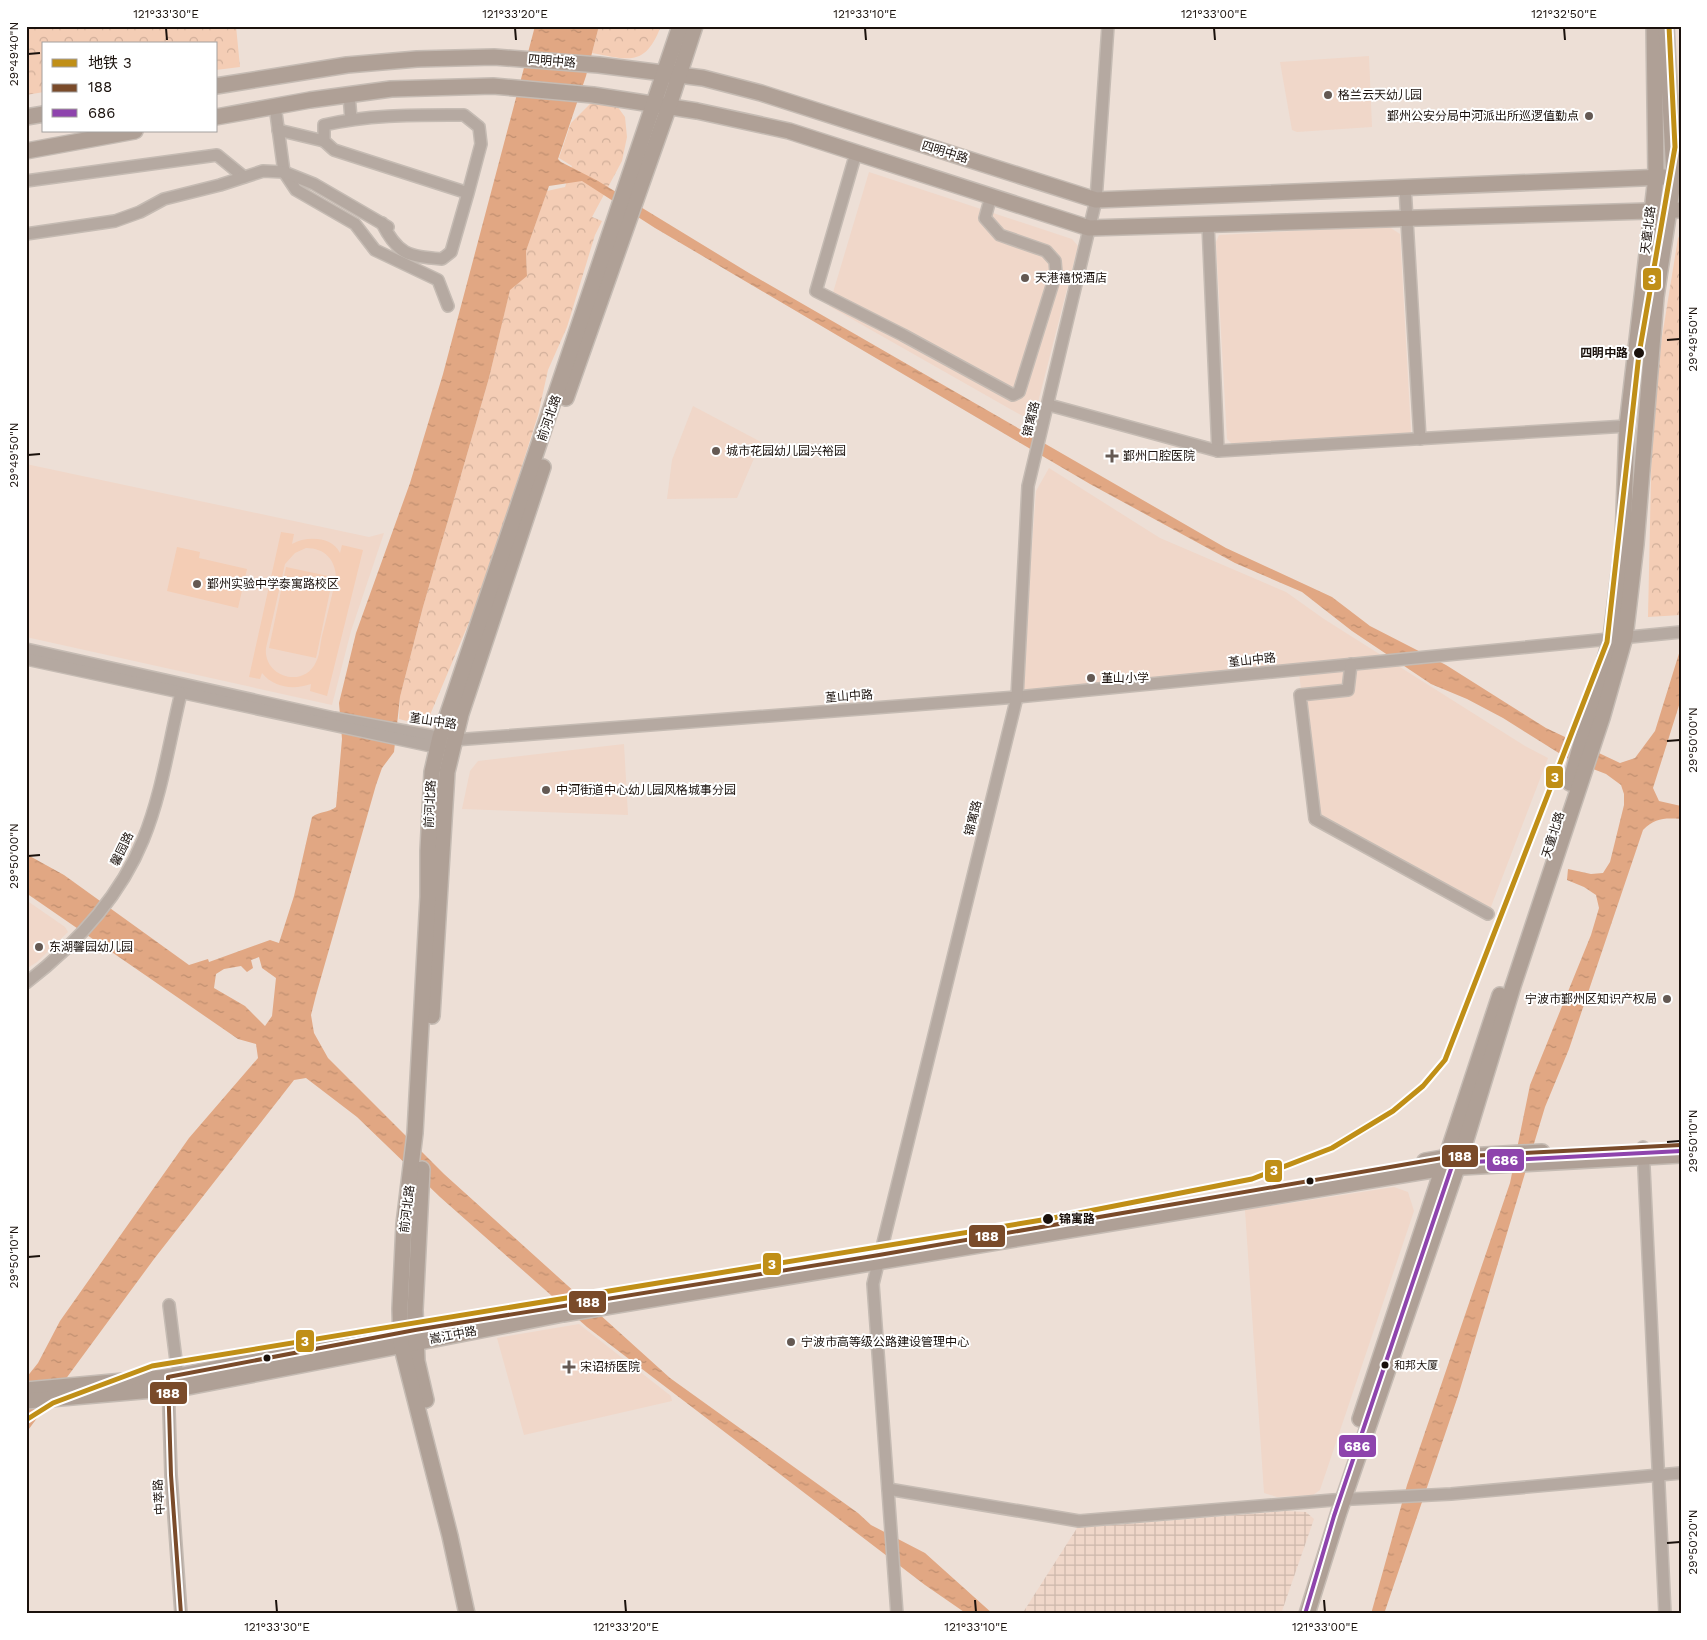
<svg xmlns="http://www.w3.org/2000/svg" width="1707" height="1640" font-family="'Work Sans','Noto Sans SC',sans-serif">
  <defs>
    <pattern id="industrial-grid" width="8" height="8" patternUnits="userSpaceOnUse" patternTransform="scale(1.25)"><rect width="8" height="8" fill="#f0d7c9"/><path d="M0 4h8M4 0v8" fill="none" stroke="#cdb8ab"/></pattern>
    <pattern id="park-crowns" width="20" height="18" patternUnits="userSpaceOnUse" patternTransform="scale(1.25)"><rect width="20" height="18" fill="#f4cdb5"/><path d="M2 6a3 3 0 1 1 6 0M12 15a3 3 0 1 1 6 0" fill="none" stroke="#d1af9a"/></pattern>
    <pattern id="water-ripples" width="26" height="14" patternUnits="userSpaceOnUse" patternTransform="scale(1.25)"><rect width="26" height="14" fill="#e1a783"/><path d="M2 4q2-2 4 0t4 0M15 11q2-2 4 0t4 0" fill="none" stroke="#c08f70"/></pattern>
  </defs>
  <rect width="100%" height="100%" fill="#eddfd6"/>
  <!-- built -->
  <g fill="#f0d7c9">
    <path d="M1369 56 1372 127 1297 132 1292 130 1280 62Z"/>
    <path d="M869 172 1072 239 1078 246 1033 422 829 306Z"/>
    <path d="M1388 226 1400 234 1411 432 1406 435 1232 444 1227 439 1216 242 1219 235Z"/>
    <path d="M693 406 761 442 737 498 667 499 672 460Z"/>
    <path d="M26 464 369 537 384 533 351 631 332 705 26 637Z"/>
    <path d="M1049 468 1160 538 1286 592 1324 619 1525 746 1548 758 1489 912 1316 818 1298 664 1021 693 1036 491Z"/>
    <path d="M624 744 628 815 462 809 470 771 478 761Z"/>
    <path d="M26 900 65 927 68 932 37 962 26 969Z"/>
    <path d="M1394 1187 1408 1192 1414 1211 1320 1490 1313 1495 1277 1497 1264 1493 1245 1210Z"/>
    <path d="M579 1324 671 1396 672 1401 524 1435 497 1338Z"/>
  </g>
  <!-- industrial -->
  <path fill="url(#industrial-grid)" d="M1286 1511 1306 1512 1314 1519 1281 1614H1022L1077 1528Z"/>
  <!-- park -->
  <g fill="url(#park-crowns)">
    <path d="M26 26H236L240 67 216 70V44H44V92L26 95Z"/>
    <path d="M599 26H661C645 67 630 60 592 53Z"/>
    <path d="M592 102 617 106 625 117 627 137 622 161 592 217 602 221 595 235 567 327 548 370 538 415 483 589 430 715 418 724 399 719 400 697 423 607 489 378 510 289 527 275 526 251 547 191 565 187 572 166 559 158 571 123Z"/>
    <path d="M1681 233V615L1648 617 1652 431 1662 337 1678 238Z"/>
  </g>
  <!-- pitch -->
  <g fill="#f4cdb5" fill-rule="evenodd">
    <path d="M281 532 294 534 292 544C306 536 332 536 340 553L342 545 363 550 327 696 310 691 311 684C294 690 274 688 262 673L260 679 249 677ZM306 548C325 548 336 560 336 579 331 598 327 617 322 636 320 644 320 655 316 662 304 689 263 677 266 648L285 564 295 553Z"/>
    <path d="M177 547 200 552 199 558 247 569 238 608 167 591Z"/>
    <path d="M286 567 333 577 316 658 269 648Z"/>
  </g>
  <!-- water -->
  <path fill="url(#water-ripples)" fill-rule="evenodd" d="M535 26H599L586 76 558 159 561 162 598 181 749 273 1226 548 1332 597 1370 626 1446 665 1546 728 1620 763 1635 758 1655 731 1681 647V699L1653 788 1659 801 1681 806V819C1664 818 1655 818 1643 830L1569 1049 1545 1107 1458 1396 1384 1614H1371L1407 1485 1510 1183 1530 1085 1591 935 1599 908 1596 895 1584 887 1567 880 1568 869 1591 874 1603 873 1610 862 1624 805V794L1621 785 1606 774 1570 760 1503 718 1467 699 1431 684 1352 631 1302 592 1235 563 1090 484 655 228 582 181 549 186 526 251 527 276 510 290 489 378 423 607 400 697 394 752 382 768 376 785 316 995 311 1015 314 1033 328 1058 444 1174 670 1378 858 1513 871 1525 925 1553 993 1614H967L925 1585 587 1327 440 1197 357 1117 306 1078 294 1080 154 1259 26 1433V1378L38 1363 60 1321 189 1138 258 1058 256 1044 238 1039 26 893V854L64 875 189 965 208 959 209 962 270 940 279 943 294 896 312 817C320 811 328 813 336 807L342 739 339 703 356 633 410 483 443 374ZM259 957 262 968 276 978 272 1016 265 1026 245 1006 214 988 216 974 224 969 241 966 247 972 253 968 251 960Z"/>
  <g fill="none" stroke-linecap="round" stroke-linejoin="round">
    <defs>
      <g id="minor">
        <path d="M349 95 351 119"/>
        <path d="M275 106 284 172 296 190 355 224 375 250 438 280 448 306"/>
        <path d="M278 130 324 141"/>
        <path d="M856 153 816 291 903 335 1013 395 1019 392 1056 273 1055 261 1046 251 1000 235 985 218 991 196"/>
        <path d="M26 181 217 155 244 177"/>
        <path d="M1405 187 1420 439"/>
        <path d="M382 223C398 255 408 256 442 259L451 252 468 193 481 144 479 127 464 115C418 115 370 114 324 125V141L334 150 468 193"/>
        <path d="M1208 224 1218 451"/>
        <path d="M26 234 115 221 140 212 164 199 220 185 263 171 284 172 314 184 388 227"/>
        <path d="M1049 405 1218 451 1627 426"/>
        <path d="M26 649 334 718 454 740 1017 697 1681 632"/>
        <path d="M26 659 445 749"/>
        <path d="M1351 664 1348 690 1300 695 1315 819 1488 914"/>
        <path d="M26 983C75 945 119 899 143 840 162 794 169 742 181 693"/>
        <path d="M1643 1147 1665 1614"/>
        <path d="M169 1305 178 1376"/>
        <path d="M168 1381 171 1475 181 1614"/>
        <path d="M888 1489 1079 1521 1333 1500 1451 1494 1681 1473"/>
        <path d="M897 1614 873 1284 1017 697 1028 486 1096 200 1108 26"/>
      </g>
      <g id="major">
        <path d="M216 86 347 65 417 59 494 57 599 65 703 78 761 93 1096 200 1665 177"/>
        <path d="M26 117 44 114"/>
        <path d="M216 117 310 100 391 89 493 86 593 95 697 111 789 131 1089 228 1681 210"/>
        <path d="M26 151 135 131"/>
        <path d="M566 398 669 106 695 26"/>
        <path d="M1570 783 1611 638 1623 542 1627 426 1656 177 1654 26"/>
        <path d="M432 1016 447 772 461 714 543 467"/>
        <path d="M1425 1161 1448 1157 1542 1152"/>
        <path d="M422 1169 415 1310 417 1361 426 1400"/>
        <path d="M26 1390 178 1376 374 1337 503 1315"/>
        <path d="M26 1401 188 1387 563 1314 1444 1168 1681 1155"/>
        <path d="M1360 1419 1500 995"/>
        <path d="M467 1614 450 1536 401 1344 400 1309 404 1224 415 1133 428 897V851L432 772 440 737 680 26"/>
        <path d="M1307 1614 1339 1512 1461 1156 1513 986 1602 718 1625 637 1636 544 1656 297 1674 176 1666 26"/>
      </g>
    </defs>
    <!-- minor casing -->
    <use href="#minor" stroke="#c5bbb3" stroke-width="14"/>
    <!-- major casing -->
    <use href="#major" stroke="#c5bbb3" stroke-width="18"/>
    <!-- minor -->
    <use href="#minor" stroke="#b5a9a1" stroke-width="11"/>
    <!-- major -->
    <use href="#major" stroke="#afa096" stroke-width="15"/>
    <defs>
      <path id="bus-1" d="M181 1614 171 1475 168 1377 415 1330 879 1255 1448 1157 1681 1145"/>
      <path id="bus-2" d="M1305 1614 1334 1516 1453 1163 1681 1151"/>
    </defs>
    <!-- bus-1 casing -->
    <use href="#bus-1" stroke="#fff" stroke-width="8"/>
    <!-- bus-2 casing -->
    <use href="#bus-2" stroke="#fff" stroke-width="8"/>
    <!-- bus-1 -->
    <use href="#bus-1" stroke="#7a4b2a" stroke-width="4"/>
    <!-- bus-2 -->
    <use href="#bus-2" stroke="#8e44ad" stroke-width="4"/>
    <defs>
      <path id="metro-1" d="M26 1420 53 1403 152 1366 1048 1219 1252 1179 1332 1148 1393 1111 1423 1086 1445 1060 1607 642 1639 354 1675 147 1669 26"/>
    </defs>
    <!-- metro-1 casing -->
    <use href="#metro-1" stroke="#fff" stroke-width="9"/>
    <!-- metro-1 -->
    <use href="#metro-1" stroke="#c08f17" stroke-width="5"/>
  </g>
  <!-- ticks -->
  <path fill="none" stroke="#1a110c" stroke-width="2" d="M166 28 167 40M515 28 516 40M865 28 866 40M1214 28 1215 40M1564 28 1565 40M28 54 40 53M1667 340 1680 339M28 455 40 454M1667 741 1680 740M28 856 40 855M1667 1142 1680 1141M28 1257 40 1256M1667 1543 1680 1542M276 1600 277 1612M625 1600 626 1612M975 1600 976 1612M1324 1600 1325 1612"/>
  <!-- markers -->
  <g fill="#645953" stroke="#fff" stroke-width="2">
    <circle cx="1328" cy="95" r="5"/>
    <circle cx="1589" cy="116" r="5"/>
    <circle cx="1025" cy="278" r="5"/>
    <circle cx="716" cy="451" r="5"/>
    <path d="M1109.5 448.5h5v5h5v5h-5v5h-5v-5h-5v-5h5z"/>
    <circle cx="197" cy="584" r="5"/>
    <circle cx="1091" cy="678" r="5"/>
    <circle cx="546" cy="790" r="5"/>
    <circle cx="39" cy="947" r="5"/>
    <circle cx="1667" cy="999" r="5"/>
    <circle cx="791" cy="1342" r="5"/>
    <path d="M566.5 1359.5h5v5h5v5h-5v5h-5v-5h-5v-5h5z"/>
  </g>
  <g fill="#1a110c" stroke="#fff" stroke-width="2">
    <circle cx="1639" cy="353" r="6"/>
    <circle cx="1310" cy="1181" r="4.5"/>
    <circle cx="1048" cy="1219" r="6"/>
    <circle cx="267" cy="1358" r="4.5"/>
    <circle cx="1385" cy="1365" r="4.5"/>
  </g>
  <g text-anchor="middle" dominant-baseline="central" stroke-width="4" stroke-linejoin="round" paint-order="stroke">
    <!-- bus labels -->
    <g font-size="11" fill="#1a110c" stroke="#fff" text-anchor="start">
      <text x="1394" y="1365">和邦大厦</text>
    </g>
    <!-- street labels -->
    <g font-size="12" fill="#1a110c" stroke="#fff">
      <text transform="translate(552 61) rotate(5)">四明中路</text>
      <text transform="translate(945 152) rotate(17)">四明中路</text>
      <text transform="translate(1648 230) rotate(-83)">天童北路</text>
      <text transform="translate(549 418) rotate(-71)">前河北路</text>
      <text transform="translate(1031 419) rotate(-76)">锦寓路</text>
      <text transform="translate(1252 660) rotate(-6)">堇山中路</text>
      <text transform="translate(849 696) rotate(-4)">堇山中路</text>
      <text transform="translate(433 721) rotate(8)">堇山中路</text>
      <text transform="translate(430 804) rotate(-87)">前河北路</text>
      <text transform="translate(973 818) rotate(-76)">锦寓路</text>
      <text transform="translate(1553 835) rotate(-72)">天童北路</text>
      <text transform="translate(122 849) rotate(-64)">馨园路</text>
      <text transform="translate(407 1209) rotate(-83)">前河北路</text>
      <text transform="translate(453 1335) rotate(-11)">嵩江中路</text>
      <text transform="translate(159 1497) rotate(-94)">中萃路</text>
    </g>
    <!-- poi labels -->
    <g font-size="12" fill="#1a110c" stroke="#fff" text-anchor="start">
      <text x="1338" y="95">格兰云天幼儿园</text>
      <text x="1579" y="116" text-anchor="end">鄞州公安分局中河派出所巡逻值勤点</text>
      <text x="1035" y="278">天港禧悦酒店</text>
      <text x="726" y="451">城市花园幼儿园兴裕园</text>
      <text x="1123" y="456">鄞州口腔医院</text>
      <text x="207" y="584">鄞州实验中学泰寓路校区</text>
      <text x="1101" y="678">堇山小学</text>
      <text x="556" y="790">中河街道中心幼儿园风格城事分园</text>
      <text x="49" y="947">东湖馨园幼儿园</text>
      <text x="1657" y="999" text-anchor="end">宁波市鄞州区知识产权局</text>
      <text x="801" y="1342">宁波市高等级公路建设管理中心</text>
      <text x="580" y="1367">宋诏桥医院</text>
    </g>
    <!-- stop labels -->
    <g font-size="12" font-weight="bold" fill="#1a110c" stroke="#fff" text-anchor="end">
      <text x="1628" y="353">四明中路</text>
      <text x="1059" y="1219" text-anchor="start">锦寓路</text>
    </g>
  </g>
  <g stroke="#fff" stroke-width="2">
    <rect x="1642" y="267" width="20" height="24" rx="5" fill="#c08f17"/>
    <rect x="1545" y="765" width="19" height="24" rx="5" fill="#c08f17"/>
    <rect x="1441" y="1144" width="38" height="24" rx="5" fill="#7a4b2a"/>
    <rect x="1486" y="1148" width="39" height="24" rx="5" fill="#8e44ad"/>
    <rect x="1264" y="1159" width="19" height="24" rx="5" fill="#c08f17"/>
    <rect x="968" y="1224" width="38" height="24" rx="5" fill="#7a4b2a"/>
    <rect x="762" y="1252" width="20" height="24" rx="5" fill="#c08f17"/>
    <rect x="568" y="1290" width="39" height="24" rx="5" fill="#7a4b2a"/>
    <rect x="295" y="1329" width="20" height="24" rx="5" fill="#c08f17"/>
    <rect x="149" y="1381" width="39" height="24" rx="5" fill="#7a4b2a"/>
    <rect x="1338" y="1434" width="39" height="24" rx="5" fill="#8e44ad"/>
  </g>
  <g font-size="14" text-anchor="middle" font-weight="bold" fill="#fff">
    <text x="1652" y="284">3</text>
    <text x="1555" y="782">3</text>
    <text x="1460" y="1161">188</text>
    <text x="1505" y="1165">686</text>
    <text x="1274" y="1175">3</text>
    <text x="987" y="1241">188</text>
    <text x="772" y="1269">3</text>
    <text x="588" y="1307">188</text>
    <text x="305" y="1346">3</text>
    <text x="168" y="1398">188</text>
    <text x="1357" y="1451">686</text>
  </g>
  <!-- border -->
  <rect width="1707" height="1640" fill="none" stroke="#ffffff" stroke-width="55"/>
  <!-- legend -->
  <rect x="42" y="42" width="175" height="90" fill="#ffffff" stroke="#a3a09e"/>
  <rect x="52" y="59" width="25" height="8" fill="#c08f17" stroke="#a3a09e"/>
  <text x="88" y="68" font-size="15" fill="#1a110c">地铁 3</text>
  <rect x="52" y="84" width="25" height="8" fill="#7a4b2a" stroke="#a3a09e"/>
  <text x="88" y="92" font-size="15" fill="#1a110c">188</text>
  <rect x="52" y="109" width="25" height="8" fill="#8e44ad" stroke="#a3a09e"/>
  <text x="88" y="118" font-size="15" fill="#1a110c">686</text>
  <rect x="28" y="28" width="1652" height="1584" fill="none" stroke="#1a110c" stroke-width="2"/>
  <g font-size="12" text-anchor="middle" fill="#1a110c">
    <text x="166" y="18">121°33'30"E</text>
    <text x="515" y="18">121°33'20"E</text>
    <text x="865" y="18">121°33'10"E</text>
    <text x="1214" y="18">121°33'00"E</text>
    <text x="1564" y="18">121°32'50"E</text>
    <text transform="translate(14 54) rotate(-90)" y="4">29°49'40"N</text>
    <text transform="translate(1693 339) rotate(-90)" y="4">29°49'50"N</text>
    <text transform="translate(14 455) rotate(-90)" y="4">29°49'50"N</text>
    <text transform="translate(1693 740) rotate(-90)" y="4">29°50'00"N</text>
    <text transform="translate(14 856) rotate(-90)" y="4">29°50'00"N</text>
    <text transform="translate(1693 1141) rotate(-90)" y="4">29°50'10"N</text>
    <text transform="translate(14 1257) rotate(-90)" y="4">29°50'10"N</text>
    <text transform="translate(1693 1542) rotate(-90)" y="4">29°50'20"N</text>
    <text x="277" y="1631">121°33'30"E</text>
    <text x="626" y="1631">121°33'20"E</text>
    <text x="976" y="1631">121°33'10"E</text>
    <text x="1325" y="1631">121°33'00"E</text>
  </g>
</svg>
